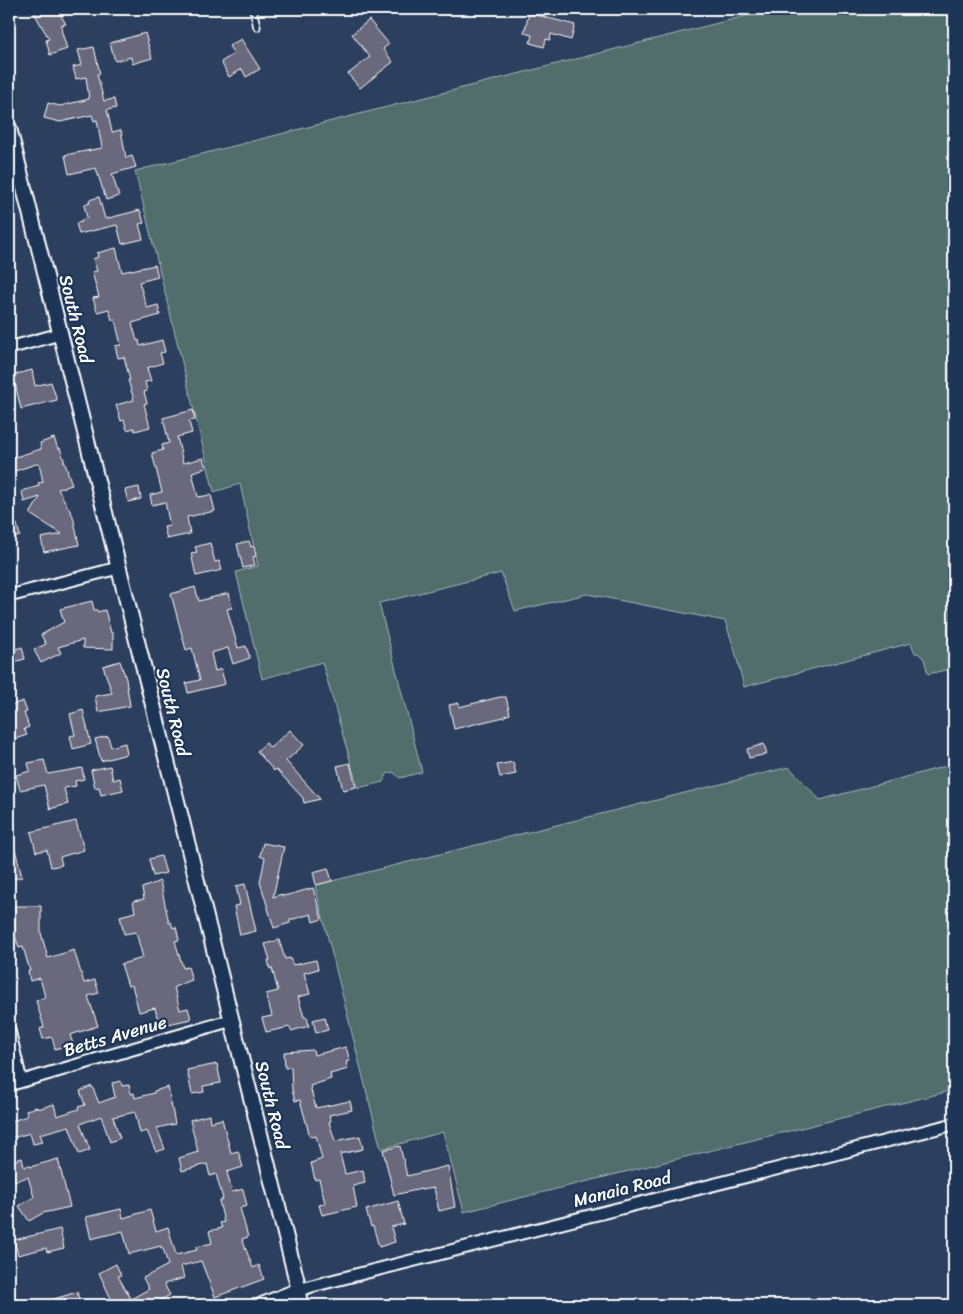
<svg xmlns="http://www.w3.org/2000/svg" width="963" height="1314" font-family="Sriracha,sans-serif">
  <rect width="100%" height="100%" fill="#2c3f5e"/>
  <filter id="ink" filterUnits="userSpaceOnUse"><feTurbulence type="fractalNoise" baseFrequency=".02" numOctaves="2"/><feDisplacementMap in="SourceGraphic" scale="10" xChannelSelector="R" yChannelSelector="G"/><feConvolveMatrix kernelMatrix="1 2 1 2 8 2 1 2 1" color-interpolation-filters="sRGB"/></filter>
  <g filter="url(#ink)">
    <!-- green -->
    <g fill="#516e6c" stroke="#a8b6b6">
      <path d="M773 9H954V668L928 674 924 659 918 653H915L911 643 744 687 735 651 725 621 587 594 515 611 501 573 379 603 422 772 400 778 393 772 387 774 383 782 358 788 322 662 262 679 236 572 258 566 240 484 214 492 135 171Z"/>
      <path d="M954 764V1090L464 1212 443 1132 381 1149 315 886 316 885 789 767 820 800Z"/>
    </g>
    <!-- building -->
    <g fill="#6a687b" stroke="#fff">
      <path d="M32 9H57L66 24 61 25 63 28 61 29 67 49 50 55 46 40 49 39Z"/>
      <path d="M529 13 575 25 571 40 551 34 550 40 546 39 544 47 530 43 532 35 524 33Z"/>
      <path d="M369 20 389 44 383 49 393 62 360 88 348 74 370 57 352 34Z"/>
      <path d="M145 33 152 58 132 64 131 57 115 61 110 43Z"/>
      <path d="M241 39 260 69 246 77 242 69 229 77 221 62 234 54 229 46Z"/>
      <path d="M94 47 100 74H97L104 101 114 99 116 108 107 110 112 132 121 130 126 158 132 156 136 167 112 174 119 196 106 200 96 168 69 174 65 155 102 148 97 120 94 121 92 115 60 122 44 118 48 103 60 106 89 99 86 77 76 79 73 67 82 65 78 50Z"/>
      <path d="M99 197 105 219 140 210 144 223 139 224 143 239 122 244 117 225 79 234 76 223 82 222 81 220 87 218 84 205 90 203 89 200Z"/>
      <path d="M116 248 122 272 155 265 158 277 139 282 147 308 158 305 160 315 132 323 137 341 139 340 140 346 162 340 165 352 160 353 163 363 147 368 151 381 145 382 147 391 144 392 147 403 144 404 150 427 135 431 134 428 127 430 124 420 121 421 116 405 134 400 128 380H130L124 357 118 358 115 346 121 345 115 320H112L109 309 97 312 93 298 99 297 92 272 97 271 93 259 98 257 97 253Z"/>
      <path d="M32 370 35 386 51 382 57 400 21 409 13 375Z"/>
      <path d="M193 410 195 420 189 421 192 433 177 437 183 463 203 458 206 468 192 472 198 497 211 495 215 511 187 517 190 534 167 539 164 527 170 526 165 502 152 505 150 495 162 492 152 453 163 450 162 445 169 443 163 418Z"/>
      <path d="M54 438 58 449 60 448 72 485 58 489 73 516 79 545 44 552 41 538 62 534 30 514 40 497 24 502 22 491 39 486 38 483 43 482 39 463 12 472 9 459 41 449 40 443Z"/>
      <path d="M139 487 141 499 128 502 125 490Z"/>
      <path d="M17 524 20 536 9 539V526Z"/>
      <path d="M249 541 251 547 254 546 256 556 253 557 255 565 243 568 237 544Z"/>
      <path d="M210 543 215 562 219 561 222 570 196 576 191 553 197 552 195 547Z"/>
      <path d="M195 587 199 601 229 593 232 608 227 609 238 648 246 646 250 658 233 664 228 648 211 653 215 671 221 669 225 684 188 693 186 683 200 680 192 648 186 650 171 594Z"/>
      <path d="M92 601 94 610H97L98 612 105 610 111 633H113V649L83 648V640L58 647 61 653 41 663 34 650 46 644 41 635 64 622 60 609Z"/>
      <path d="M22 647 25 659 9 663V651Z"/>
      <path d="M120 661 126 679 130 706 98 712 95 696 112 693 103 666Z"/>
      <path d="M500 697H506L510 714 504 716V717L454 729 449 705 459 703V707Z"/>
      <path d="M23 701 27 712 24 713 29 727 24 729 27 735 15 739 9 727V706Z"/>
      <path d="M83 710 91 744 73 749 70 736 75 735 70 714Z"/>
      <path d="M290 730 304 745 286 761 320 799 304 803 303 798 276 769 274 771 257 751 266 743 270 748Z"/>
      <path d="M108 736 111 747 125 743 127 754 101 761 95 739Z"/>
      <path d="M764 744 767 754 749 758 747 749Z"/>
      <path d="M44 760 48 774 82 768 84 779 75 781 76 786 64 788 68 804 50 809 44 785 20 790 16 775 30 771 28 763Z"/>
      <path d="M513 762 516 774 500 777 497 765Z"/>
      <path d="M350 763 356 787 343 790 337 766Z"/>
      <path d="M110 766 113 780 120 778 123 790 101 795 99 787 95 788 91 770Z"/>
      <path d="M76 821 84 850 60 857 62 865 51 867 47 850 36 852 31 832Z"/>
      <path d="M12 837 22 877 11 879 9 870V838Z"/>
      <path d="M263 843 284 847 273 897 282 894V896L288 895 313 888 322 919 313 922 311 914 290 920V923L274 928 260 882 265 858 260 856Z"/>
      <path d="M161 856 166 873 153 876 149 859Z"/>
      <path d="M328 868 332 881 316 885 313 872Z"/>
      <path d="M160 881 169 923 171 922 173 928 176 927 179 940 175 941 183 968 188 967 192 980 174 987 180 1010 188 1008 191 1019 159 1026 155 1008 139 1012 132 985 128 986 121 964 143 958 136 932 124 934 120 916 135 912 133 901 144 899 142 888Z"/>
      <path d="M245 884 256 931 240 935 234 906 240 905 236 886Z"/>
      <path d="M15 906H41V933L48 958 74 950 84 983 95 980 99 993 88 996 98 1026 70 1035 73 1044 55 1049 52 1037 43 1039 40 1029 44 1027 36 1001 45 997 40 978 30 981 28 971H30L23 947 19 948 15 936Z"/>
      <path d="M279 940 285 959 290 958 293 965 316 960 318 969 304 973 310 994 298 997 304 1017H307L309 1026 291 1031 290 1027 266 1032 262 1018 272 1016 266 994 278 991 272 968 270 969 268 960H270L265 944Z"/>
      <path d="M325 1017 328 1030 316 1033 313 1020Z"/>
      <path d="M346 1047 350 1061 346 1062 348 1069 330 1074 331 1079 310 1086 316 1108 350 1101 352 1110 329 1115 331 1121 329 1122 335 1141 360 1136 363 1149 340 1154 345 1174 363 1170 365 1183 353 1186 357 1207 322 1215 319 1205 325 1203 319 1179 315 1180 311 1163 322 1159 316 1136 310 1137 300 1100 295 1101 292 1090 291 1067 285 1068 284 1052 313 1050 314 1055Z"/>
      <path d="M217 1064 221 1083 203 1086 204 1092 192 1094 187 1070Z"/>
      <path d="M121 1081 122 1086 129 1085 131 1094 134 1093 135 1098 154 1093V1091L168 1087 175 1124 157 1128 165 1149 156 1152 147 1131 140 1133 135 1112 113 1117 120 1138 110 1142 101 1116 80 1124 90 1150 79 1154 69 1126 40 1134 43 1142 33 1144 30 1133 9 1139V1122L27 1116 26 1110 37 1107 38 1109 54 1104 57 1116 79 1109 78 1107 85 1105 80 1091 92 1086 99 1103 115 1097 112 1083Z"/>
      <path d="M209 1115 210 1122 222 1119 231 1153 238 1151 243 1167 227 1172 232 1192 243 1189 247 1206 240 1208 248 1237 242 1239 253 1268 259 1265 264 1279 215 1297 201 1261 181 1266 184 1278 164 1284 170 1295 151 1305H114L99 1273 116 1264 121 1275 118 1276 131 1299 149 1289 143 1278 168 1265 163 1248H161V1246L129 1254 123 1231 91 1239 86 1217 121 1209 123 1218 150 1210 156 1231 168 1227 176 1255 197 1250 196 1247 212 1243 209 1231 222 1228 220 1223 224 1222 219 1201 223 1199 216 1174 210 1176 207 1164 182 1171 179 1158 198 1152 190 1120Z"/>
      <path d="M400 1146 407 1176 448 1166 455 1207 439 1211 434 1188 421 1190V1189L394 1195 383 1150Z"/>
      <path d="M22 1158 24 1167 29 1165 30 1167 58 1159 70 1207 43 1213 29 1221 19 1206 34 1197 28 1177 15 1181 9 1162Z"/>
      <path d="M398 1201 404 1224 391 1227 395 1242 379 1247 373 1226 371 1227 366 1210Z"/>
      <path d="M60 1229 64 1248 47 1252 46 1248 18 1255 14 1240Z"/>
      <path d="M77 1292 81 1305H42L41 1303Z"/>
    </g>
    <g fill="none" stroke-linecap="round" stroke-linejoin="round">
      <defs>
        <path id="service" d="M253 9 257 27"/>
        <g id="minor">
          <path d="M9 348 60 334"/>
          <path d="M9 596 118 568"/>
          <path d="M9 1030 21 1081"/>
          <path d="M9 1085 232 1020"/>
          <path d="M302 1305 299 1290 312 1286 954 1124"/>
        </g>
        <path id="tertiary" d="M9 128 299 1290 262 1305"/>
      </defs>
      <!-- service casing -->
      <use href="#service" stroke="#fff" stroke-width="9"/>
      <!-- minor casing -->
      <use href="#minor" stroke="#fff" stroke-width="15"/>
      <!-- tertiary casing -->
      <use href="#tertiary" stroke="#fff" stroke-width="18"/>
      <!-- service -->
      <use href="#service" stroke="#1d3557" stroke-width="5.5"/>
      <!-- minor -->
      <use href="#minor" stroke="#1d3557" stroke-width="11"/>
      <!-- tertiary -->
      <use href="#tertiary" stroke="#1d3557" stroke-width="14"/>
    </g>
  </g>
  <g text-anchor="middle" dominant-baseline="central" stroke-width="4.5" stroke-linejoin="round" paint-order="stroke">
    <!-- street labels -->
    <g font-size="18" fill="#fff" stroke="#1d3557">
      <text transform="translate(76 319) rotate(76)">South Road</text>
      <text transform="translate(173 712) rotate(76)">South Road</text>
      <text transform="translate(115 1036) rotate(-16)">Betts Avenue</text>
      <text transform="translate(272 1105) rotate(76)">South Road</text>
      <text transform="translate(622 1189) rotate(-14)">Manaia Road</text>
    </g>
  </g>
  <!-- margin -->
  <rect width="963" height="1314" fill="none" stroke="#1d3557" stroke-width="30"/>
  <rect x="15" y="15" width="933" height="1284" fill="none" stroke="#fff" stroke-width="2" filter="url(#ink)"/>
</svg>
